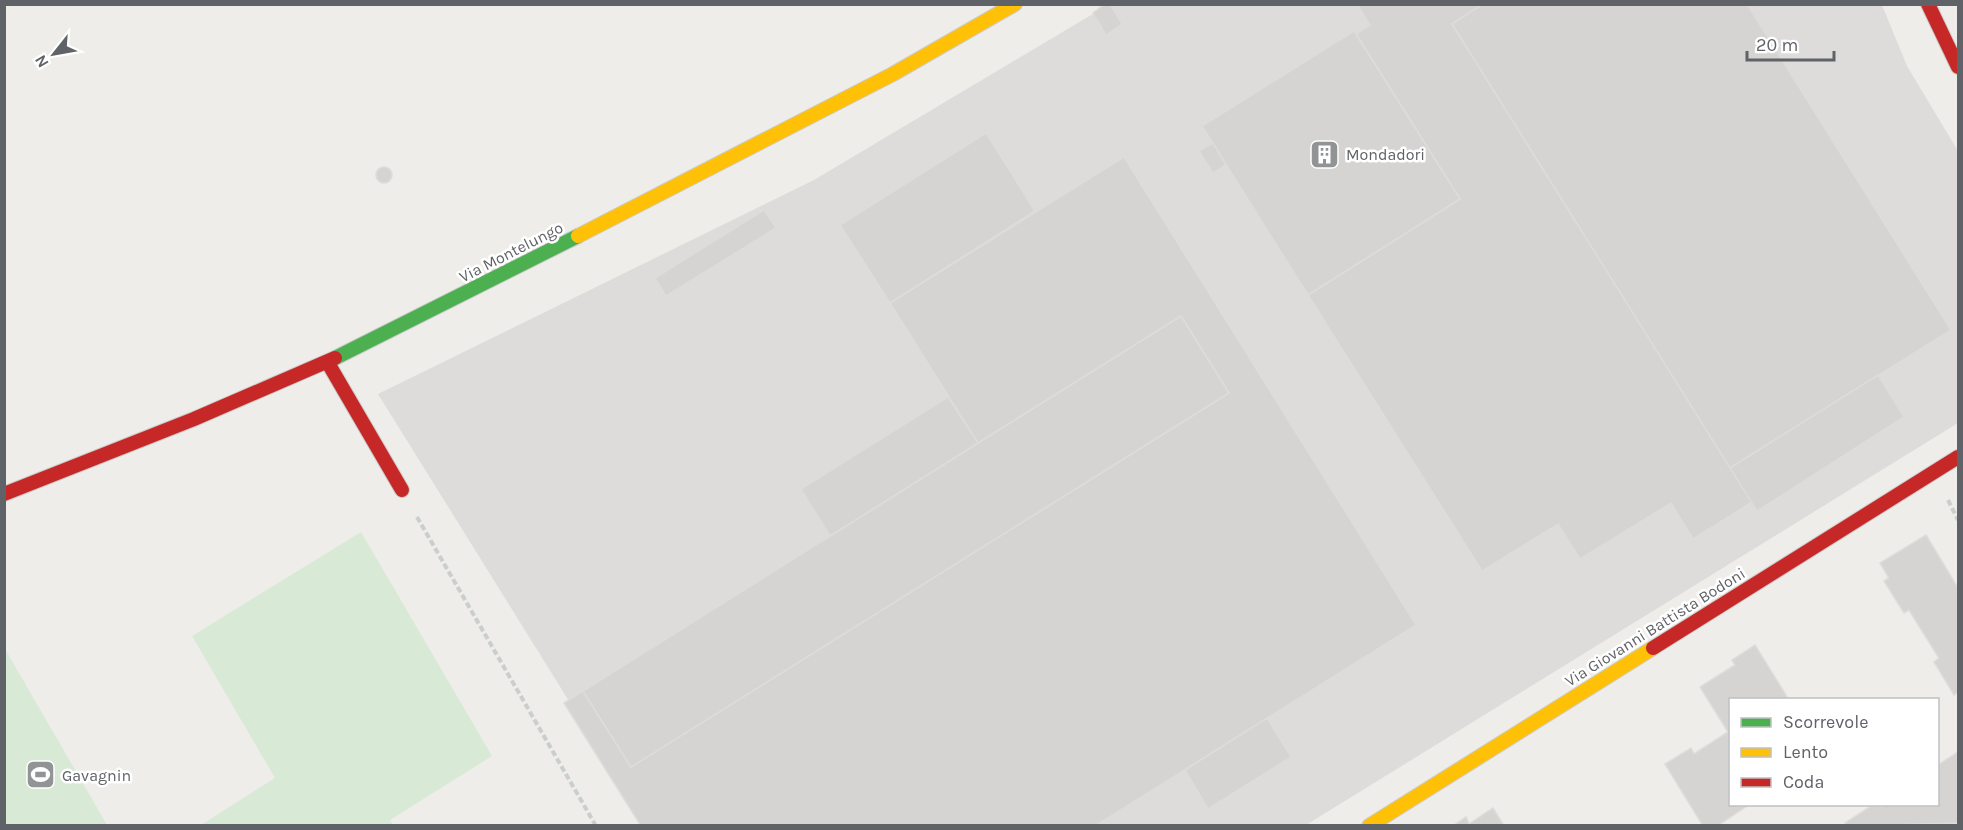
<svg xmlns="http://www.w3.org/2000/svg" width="1963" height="830" font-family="Karla,sans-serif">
  <rect width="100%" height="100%" fill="#eeedea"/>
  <!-- industrial -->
  <path fill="#dedcda" d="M1108 5H1882L1907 66 1958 151V423L1306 825H646L378 394 814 180Z"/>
  <!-- green -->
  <g fill="#d8e9d6">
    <path d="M361 532 492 756 390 820 393 825H201L275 778 192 636Z"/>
    <path d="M5 649 107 825H5Z"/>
  </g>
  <!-- building -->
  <g fill="#d5d4d3" stroke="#dedcd9" stroke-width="1.5">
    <path d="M1105 4H1110L1122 24 1106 35 1093 13Z"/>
    <path d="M1357 4H1483L1452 24 1752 502 1693 539 1671 503 1580 559 1558 524 1482 571 1308 295 1460 199 1356 34 1370 25Z"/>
    <path d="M1483 4H1747L1951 330 1730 468 1452 24Z"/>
    <path d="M1354 31 1460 199 1308 295 1202 126Z"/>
    <path d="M986 133 1035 211 890 303 840 225Z"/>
    <path d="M1213 143 1226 165 1213 173 1199 151Z"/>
    <path d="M1124 157 1416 625 1095 826H641L564 703 583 691 631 767 1229 393 1181 316 978 443 890 303Z"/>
    <circle cx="384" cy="175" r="8"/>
    <path d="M764 210 776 228 666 296 655 278Z"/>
    <path d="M1181 316 1229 393 631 767 583 691Z"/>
    <path d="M1878 375 1904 417 1757 511 1730 468Z"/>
    <path d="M948 397 978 443 830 536 801 489Z"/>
    <path d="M1926 535 1958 588V692L1954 695 1934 662 1939 658 1909 610 1904 613 1884 581 1889 578 1880 563Z"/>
    <path d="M1755 645 1789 700H1730V804H1750L1717 826H1703L1665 764 1691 748 1694 754 1728 732 1700 687 1735 665 1732 660Z"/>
    <path d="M1267 718 1291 757 1208 809 1185 770Z"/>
    <path d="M1958 752V823L1847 826 1845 823 1874 804 1881 807 1886 804H1938V765Z"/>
    <path d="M1493 808 1504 826H1453L1466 817 1469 824Z"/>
  </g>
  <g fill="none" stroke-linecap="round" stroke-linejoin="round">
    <defs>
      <path id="fast" d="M335 358 578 236"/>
      <g id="slow">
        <path d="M578 236 893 74 1015 4"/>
        <path d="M1369 826 1653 648"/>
      </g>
      <g id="jam">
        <path d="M1928 4 1958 67"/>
        <path d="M328 363 402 490"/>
        <path d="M4 494 194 419 335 358"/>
        <path d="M1653 648 1958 457"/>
      </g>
    </defs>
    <!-- fast casing -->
    <use href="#fast" stroke="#cbcbcb" stroke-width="16"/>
    <!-- slow casing -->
    <use href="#slow" stroke="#cbcbcb" stroke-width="16"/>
    <!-- jam casing -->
    <use href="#jam" stroke="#cbcbcb" stroke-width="16"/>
    <!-- path -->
    <g stroke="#cacecc" stroke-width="4" stroke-dasharray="6 3" stroke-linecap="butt">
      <path d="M1948 500 1958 520"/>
      <path d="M417 517 596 826"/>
    </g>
    <!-- fast -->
    <use href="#fast" stroke="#4caf50" stroke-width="14"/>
    <!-- slow -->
    <use href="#slow" stroke="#ffc107" stroke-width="14"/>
    <!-- jam -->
    <use href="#jam" stroke="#c62828" stroke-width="14"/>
  </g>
  <!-- icons -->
  <defs>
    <symbol id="building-square" viewBox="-11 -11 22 22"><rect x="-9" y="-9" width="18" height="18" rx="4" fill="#919395" stroke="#fff"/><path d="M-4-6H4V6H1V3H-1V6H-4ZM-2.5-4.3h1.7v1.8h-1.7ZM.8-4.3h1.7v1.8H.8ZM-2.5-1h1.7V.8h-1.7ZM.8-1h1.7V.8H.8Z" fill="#fff"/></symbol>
    <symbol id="stadium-square" viewBox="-11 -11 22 22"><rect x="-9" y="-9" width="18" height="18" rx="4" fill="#919395" stroke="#fff"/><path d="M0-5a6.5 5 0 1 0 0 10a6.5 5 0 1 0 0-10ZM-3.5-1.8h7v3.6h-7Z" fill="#fff"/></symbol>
  </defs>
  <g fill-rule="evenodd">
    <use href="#building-square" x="1308" y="138" width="33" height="33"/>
    <use href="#stadium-square" x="24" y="758" width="33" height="33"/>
  </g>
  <g text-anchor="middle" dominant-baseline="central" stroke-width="5" stroke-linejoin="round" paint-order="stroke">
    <!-- poi labels -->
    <g font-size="16" fill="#5f6267" stroke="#fff" text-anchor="start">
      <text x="1346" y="154">Mondadori</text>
      <text x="62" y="775">Gavagnin</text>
    </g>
    <!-- street labels -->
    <g font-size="16" fill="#5f6267" stroke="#fff">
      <text transform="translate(511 252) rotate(-27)">Via Montelungo</text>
      <text transform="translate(1655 627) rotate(-32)">Via Giovanni Battista Bodoni</text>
    </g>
  </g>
  <!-- border -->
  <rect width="1963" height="830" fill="none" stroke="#5f6267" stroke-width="12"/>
  <!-- legend -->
  <rect x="1729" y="698" width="210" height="108" fill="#ffffff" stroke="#bfc0c2" stroke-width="1.5"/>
  <rect x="1741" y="718" width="30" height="9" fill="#4caf50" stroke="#bfc0c2" stroke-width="1.5"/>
  <text x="1783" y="728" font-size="18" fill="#5f6267">Scorrevole</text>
  <rect x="1741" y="748" width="30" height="9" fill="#ffc107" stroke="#bfc0c2" stroke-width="1.5"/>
  <text x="1783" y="758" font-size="18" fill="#5f6267">Lento</text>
  <rect x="1741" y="778" width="30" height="9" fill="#c62828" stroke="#bfc0c2" stroke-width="1.5"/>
  <text x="1783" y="788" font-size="18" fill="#5f6267">Coda</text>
  <!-- north arrow -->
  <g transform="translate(54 54) rotate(239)" stroke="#ffffff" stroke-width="4.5" paint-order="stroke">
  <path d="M0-4.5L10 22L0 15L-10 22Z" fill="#5f6267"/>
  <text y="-9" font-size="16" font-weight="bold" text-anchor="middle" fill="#5f6267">N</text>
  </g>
  <!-- scale -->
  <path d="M1747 51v9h87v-9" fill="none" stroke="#5f6267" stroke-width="3"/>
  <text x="1756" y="51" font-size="18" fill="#5f6267" stroke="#ffffff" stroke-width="4.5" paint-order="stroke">20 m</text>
</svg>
